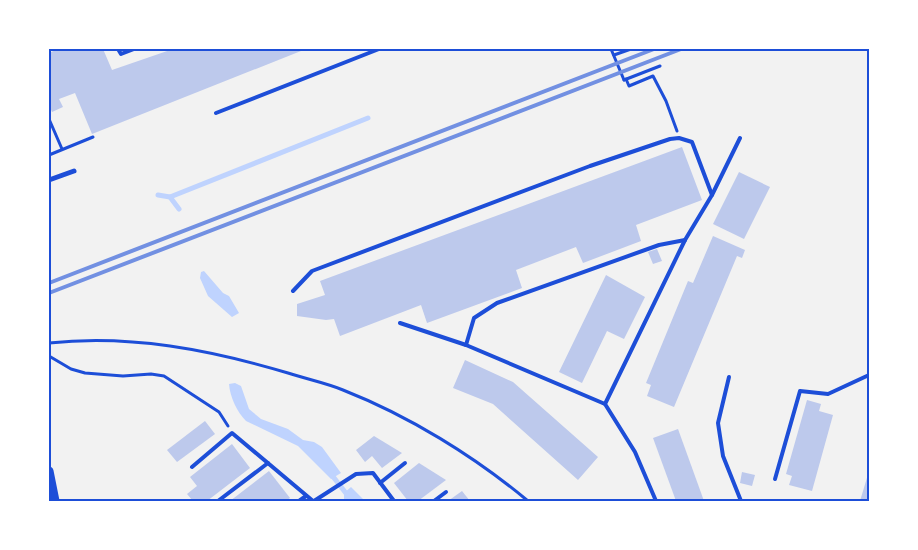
<svg xmlns="http://www.w3.org/2000/svg" width="918" height="550" font-family="Manrope,sans-serif">
  <rect width="100%" height="100%" fill="#f2f2f2"/>
  <!-- water -->
  <g fill="#bfd3fe">
    <path d="M204 271 223 293 229 296 239 313 232 317 208 296 200 278 201 272Z"/>
    <path d="M235 383 241 386 249 409 261 419 288 429 303 440 314 442 322 447 341 473 331 479 298 446 246 421C237 412 230 397 229 384Z"/>
    <path d="M351 487 365 501H344V493Z"/>
  </g>
  <g fill="none" stroke-linecap="round" stroke-linejoin="round">
    <!-- stream -->
    <g stroke="#bfd3fe" stroke-width="5">
      <path d="M158 195 170 197 179 209"/>
      <path d="M170 197 368 118"/>
      <path d="M331 474 352 501"/>
    </g>
  </g>
  <!-- building -->
  <g fill="#bdc9ec">
    <path d="M58 49H103L112 70 173 49H306L92 134 75 93 59 99 63 107 52 112 49 105V53Z"/>
    <path d="M682 147 702 200 636 225 641 241 583 263 576 247 516 270 522 288 427 323 421 305 340 336 334 319 326 320 297 316V304L325 295 320 281Z"/>
    <path d="M739 172 770 187 744 239 713 224Z"/>
    <path d="M713 236 745 250 742 258 737 256 674 407 647 396 651 385 646 383 688 281 693 283Z"/>
    <path d="M657 249 662 261 653 264 648 252Z"/>
    <path d="M606 275 645 297 624 339 607 331 582 383 559 372Z"/>
    <path d="M465 360 513 382 598 457 578 480 493 404 453 388Z"/>
    <path d="M807 400 821 404 819 411 833 415 812 491 789 485 792 476 786 474Z"/>
    <path d="M205 421 215 434 177 462 167 450Z"/>
    <path d="M678 429 704 501H676L653 438Z"/>
    <path d="M374 436 402 453 382 468 372 456 365 462 356 450Z"/>
    <path d="M232 444 250 468 207 501H193L187 494 197 486 190 477Z"/>
    <path d="M419 463 446 480 418 501H408L394 483Z"/>
    <path d="M269 471 290 498 286 501H230Z"/>
    <path d="M869 471V501H860Z"/>
    <path d="M742 472 755 475 752 486 740 483Z"/>
    <path d="M462 491 470 501H448Z"/>
  </g>
  <g fill="none" stroke-linecap="round" stroke-linejoin="round">
    <!-- path -->
    <g stroke="#1d4ed8" stroke-width="3">
      <path d="M611 49 624 80 626 79 629 86 653 76 666 101 677 131"/>
      <path d="M614 55 631 49"/>
      <path d="M624 80 660 66"/>
      <path d="M49 119 62 149"/>
      <path d="M49 155 93 137"/>
      <path d="M49 343C130 334 211 350 288 373 306 379 326 383 343 390 409 416 474 456 528 501"/>
      <path d="M49 356 71 369 85 373 123 376 151 374 164 376 219 412 228 426"/>
    </g>
    <!-- service -->
    <g stroke="#1d4ed8" stroke-width="4">
      <path d="M118 49 121 54 134 49"/>
      <path d="M216 113 379 49"/>
      <path d="M293 291 312 271 590 166 670 139 679 138 692 142 712 195"/>
      <path d="M400 323 466 345 605 404"/>
      <path d="M466 345 474 318 497 303 659 245 685 240"/>
      <path d="M729 377 718 423 723 456 741 501"/>
      <path d="M192 467 232 433 313 501"/>
      <path d="M775 479 800 391 828 394 869 375"/>
      <path d="M380 483 405 463"/>
      <path d="M218 501 268 463"/>
      <path d="M299 501 306 496"/>
      <path d="M314 501 356 474 373 473 394 501"/>
      <path d="M434 501 446 492"/>
      <path d="M656 501 635 452 605 404 685 240 712 195 740 138"/>
    </g>
    <!-- minor -->
    <path stroke="#1d4ed8" stroke-width="5" d="M49 180 74 171"/>
    <!-- tertiary -->
    <path stroke="#1d4ed8" stroke-width="9" d="M49 471 55 501"/>
    <!-- rail -->
    <g stroke="#7290e2" stroke-width="4">
      <path d="M49 283 654 49"/>
      <path d="M49 293 681 49"/>
    </g>
  </g>
  <!-- border -->
  <rect width="918" height="550" fill="none" stroke="#ffffff" stroke-width="100"/>
  <rect x="50" y="50" width="818" height="450" fill="none" stroke="#1d4ed8" stroke-width="2"/>
</svg>
